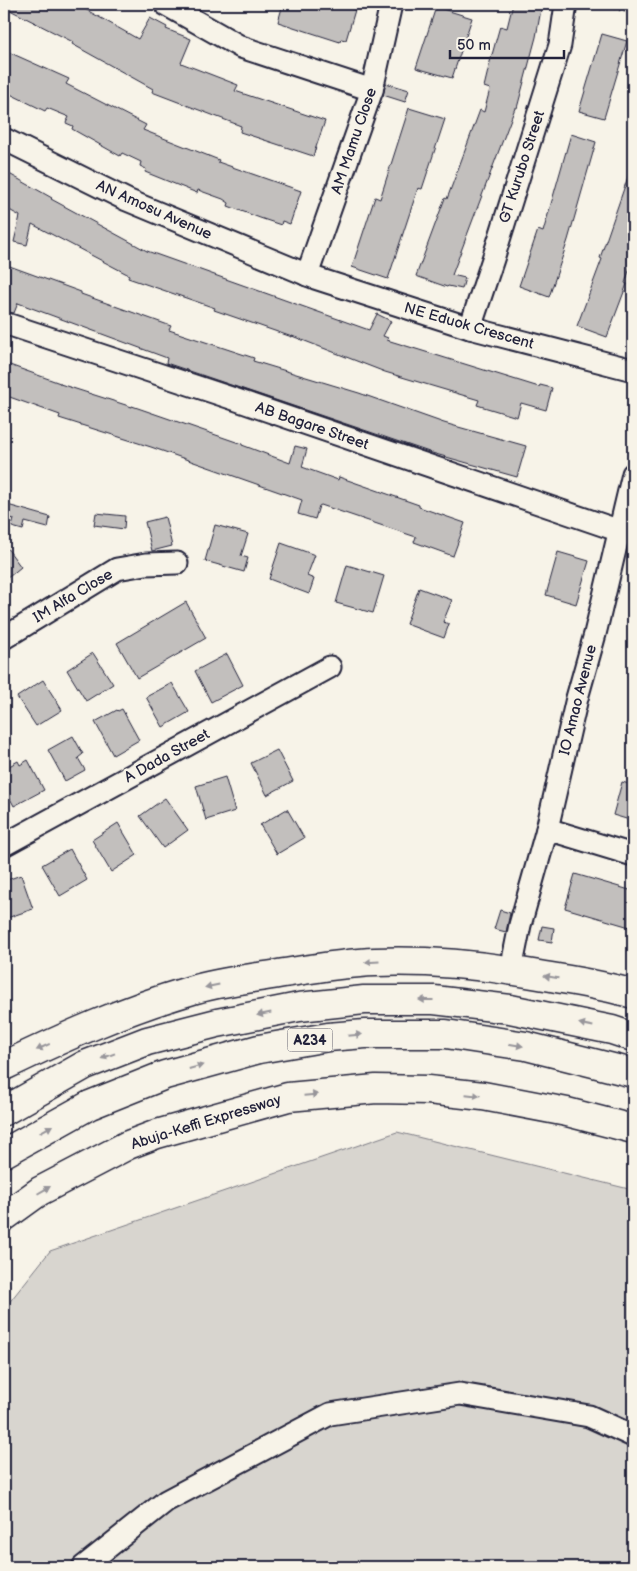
<svg xmlns="http://www.w3.org/2000/svg" width="637" height="1571" font-family="'Balsamiq Sans',sans-serif">
  <rect width="100%" height="100%" fill="#f7f3e8"/>
  <filter id="ink" filterUnits="userSpaceOnUse"><feTurbulence type="fractalNoise" baseFrequency=".02" numOctaves="2"/><feDisplacementMap in="SourceGraphic" scale="10" xChannelSelector="R" yChannelSelector="G"/><feConvolveMatrix kernelMatrix="1 2 1 2 8 2 1 2 1" color-interpolation-filters="sRGB"/></filter>
  <g filter="url(#ink)">
    <!-- green -->
    <path fill="#d8d5cf" stroke="#7d7c85" d="M397 1132 633 1190V1567H4V1309L50 1251Z"/>
    <!-- building -->
    <g fill="#c2bfbd" stroke="#22223b">
      <path d="M4 4H76L138 39 150 18 167 27 166 29 191 39 181 63 238 85 235 91 325 121 313 156 240 132 241 126 152 92 153 89 72 44 73 42 4 7Z"/>
      <path d="M283 4H335L355 10 346 40 341 39 340 42 278 22Z"/>
      <path d="M513 4H542L536 37 517 108H515L452 275 465 278 462 289 448 286 447 287 416 276 445 198 447 199 480 110 484 112 490 89 484 87 490 62 500 26 507 28Z"/>
      <path d="M436 7 472 18 452 78 416 68Z"/>
      <path d="M602 34 627 41 604 118 579 111Z"/>
      <path d="M4 50 69 79 66 84 146 125 143 130 219 160 218 162 301 191 290 224 282 221 281 225 260 218 228 206 229 203 223 199 198 190 197 193 145 172 146 169 140 166 141 162 122 153 120 156 72 129 73 126 66 123 69 117 47 108 45 111 4 91Z"/>
      <path d="M386 83 409 90 405 102 383 95Z"/>
      <path d="M409 108 445 119 422 189 418 188 388 279 352 267 375 197 380 199Z"/>
      <path d="M571 134 596 142 568 240 549 297 519 286 538 230 543 232Z"/>
      <path d="M631 168 633 169V259L625 283 627 284 607 337 577 326 602 259 600 258Z"/>
      <path d="M4 171 52 198 51 199 147 251 369 330 377 314 391 321 383 336 388 338 387 340 539 387 540 385 552 388 546 410 521 403 517 417 477 405 479 400 385 372 292 336V337L214 310 215 308 128 278 129 275 32 224 27 245 14 242 20 216 4 207Z"/>
      <path d="M4 264 81 292V294L171 326 169 330 254 358 253 361 359 393 444 423 526 446 517 477 432 453 166 363 167 358 18 303 14 313 4 311Z"/>
      <path d="M4 363 60 383V384L132 407V406L242 444V445L290 463 295 446 307 449 302 467 338 480 339 477 419 505V507L465 523 453 556 414 542 416 537 321 505 319 506 315 519 298 514 302 500 151 447 59 418 60 415 4 395Z"/>
      <path d="M4 504 50 517 48 528 25 522 23 530 12 527 14 519 4 516Z"/>
      <path d="M96 513 125 516 124 529 94 525Z"/>
      <path d="M165 517 172 546 152 551 145 522Z"/>
      <path d="M215 525 248 534 241 556 248 558 244 572 205 561Z"/>
      <path d="M281 543 315 555 307 576 314 579 309 594 269 579Z"/>
      <path d="M4 544 21 567 4 581Z"/>
      <path d="M558 552 589 561 576 604 546 595Z"/>
      <path d="M347 565 384 576 373 613 336 603Z"/>
      <path d="M419 588 452 600 443 622 449 624 444 638 406 624Z"/>
      <path d="M186 602 206 638 137 678 117 643Z"/>
      <path d="M93 653 113 684 86 701 67 670Z"/>
      <path d="M227 654 243 685 211 702 195 671Z"/>
      <path d="M43 680 62 710 36 726 17 697Z"/>
      <path d="M172 683 189 712 163 727 146 697Z"/>
      <path d="M122 709 139 740 113 755 95 722 117 710 118 711Z"/>
      <path d="M73 736 83 754 78 758 85 770 65 781 48 750Z"/>
      <path d="M277 750 293 781 267 795 251 763Z"/>
      <path d="M28 760 44 790 14 806 4 787V769L18 761 20 765Z"/>
      <path d="M225 777 235 811 206 820 196 786Z"/>
      <path d="M622 782 633 785V821L613 815Z"/>
      <path d="M165 798 188 830 163 848 140 816Z"/>
      <path d="M287 809 304 838 277 854 260 825Z"/>
      <path d="M118 823 137 855 111 872 92 840Z"/>
      <path d="M70 849 87 880 60 896 42 865Z"/>
      <path d="M575 874 633 891V928L565 908Z"/>
      <path d="M21 875 33 909 4 919V881Z"/>
      <path d="M500 910 510 913 506 932 494 929Z"/>
      <path d="M542 926 554 928 552 942 539 940Z"/>
    </g>
    <g fill="none" stroke-linecap="round" stroke-linejoin="round">
      <defs>
        <g id="minor">
          <path d="M165 4 241 47 372 90"/>
          <path d="M4 139 127 200 315 278 470 328 633 370"/>
          <path d="M307 275 372 90 391 4"/>
          <path d="M4 323 234 399 620 531 633 535"/>
          <path d="M470 328 493 259 560 45 566 4"/>
          <path d="M4 638 117 569 146 564 177 563"/>
          <path d="M547 829 633 855"/>
          <path d="M4 845 330 667"/>
          <path d="M511 970 520 925 547 829 577 698 595 634 633 474"/>
          <path d="M83 1567 166 1501 330 1414 460 1394 589 1416 633 1436"/>
        </g>
        <g id="highway">
          <path d="M4 1066C64 1037 124 1010 189 991 218 982 248 979 278 974 310 969 343 963 375 962 428 960 481 965 533 974 567 980 601 984 633 994"/>
          <path d="M4 1111 85 1065 147 1041 217 1023 299 1007 364 1000H434L510 1009 612 1030 633 1037"/>
          <path d="M4 1153 90 1105 165 1075 259 1049 328 1037 365 1034H446L526 1046 633 1073"/>
          <path d="M4 1217 40 1191 128 1145 157 1134 288 1097 376 1089 428 1090 483 1096 567 1112 633 1129"/>
        </g>
      </defs>
      <!-- minor casing -->
      <use href="#minor" stroke="#22223b" stroke-width="25"/>
      <!-- highway casing -->
      <use href="#highway" stroke="#22223b" stroke-width="31"/>
      <!-- path -->
      <g stroke="#22223b" stroke-width="2.5" stroke-dasharray="1 4" stroke-linecap="butt">
        <path d="M600 4 633 14"/>
        <path d="M633 69V68"/>
      </g>
      <!-- minor -->
      <use href="#minor" stroke="#f7f3e8" stroke-width="21"/>
      <!-- highway -->
      <use href="#highway" stroke="#f7f3e8" stroke-width="28"/>
    </g>
    <!-- one-way arrows -->
    <defs><path id="oneway-solid" d="M-6-.8H1V-3.2L6.5 0L1 3.2V.8H-6Z" transform="scale(1.25)"/></defs>
    <g fill="#97959a">
      <use href="#oneway-solid" transform="translate(372 962) rotate(176)"/>
      <use href="#oneway-solid" transform="translate(551 977) rotate(-171)"/>
      <use href="#oneway-solid" transform="translate(212 986) rotate(168)"/>
      <use href="#oneway-solid" transform="translate(426 1000) rotate(-180)"/>
      <use href="#oneway-solid" transform="translate(264 1014) rotate(169)"/>
      <use href="#oneway-solid" transform="translate(586 1025) rotate(-168)"/>
      <use href="#oneway-solid" transform="translate(355 1035) rotate(-5)"/>
      <use href="#oneway-solid" transform="translate(516 1045) rotate(9)"/>
      <use href="#oneway-solid" transform="translate(43 1047) rotate(155)"/>
      <use href="#oneway-solid" transform="translate(108 1056) rotate(159)"/>
      <use href="#oneway-solid" transform="translate(196 1067) rotate(-16)"/>
      <use href="#oneway-solid" transform="translate(311 1095) rotate(-5)"/>
      <use href="#oneway-solid" transform="translate(473 1095) rotate(6)"/>
      <use href="#oneway-solid" transform="translate(46 1129) rotate(-29)"/>
      <use href="#oneway-solid" transform="translate(44 1190) rotate(-30)"/>
    </g>
  </g>
  <g text-anchor="middle" dominant-baseline="central" stroke-width="5" stroke-linejoin="round" paint-order="stroke">
    <!-- shield labels -->
    <rect fill="#f7f3e8" stroke="#62616f" stroke-width="1" x="287.5" y="1028.5" width="45" height="23" rx="4"/>
    <g font-size="14" font-weight="bold" fill="#22223b">
      <text x="310" y="1040">A234</text>
    </g>
    <!-- street labels -->
    <g font-size="15" fill="#22223b" stroke="#f7f3e8">
      <text transform="translate(354 141) rotate(-71)">AM Mamu Close</text>
      <text transform="translate(522 167) rotate(-72)">GT Kurubo Street</text>
      <text transform="translate(154 210) rotate(24)">AN Amosu Avenue</text>
      <text transform="translate(469 326) rotate(16)">NE Eduok Crescent</text>
      <text transform="translate(312 426) rotate(19)">AB Bagare Street</text>
      <text transform="translate(73 596) rotate(-31)">IM Alfa Close</text>
      <text transform="translate(578 700) rotate(-76)">IO Amao Avenue</text>
      <text transform="translate(167 756) rotate(-29)">A Dada Street</text>
      <text transform="translate(206 1122) rotate(-17)">Abuja-Keffi Expressway</text>
    </g>
  </g>
  <!-- margin -->
  <rect width="637" height="1571" fill="none" stroke="#f7f3e8" stroke-width="20"/>
  <rect x="10" y="10" width="617" height="1551" fill="none" stroke="#22223b" stroke-width="2" filter="url(#ink)"/>
  <!-- scale -->
  <path d="M450 50v8h114v-8" fill="none" stroke="#22223b" stroke-width="2.5"/>
  <text x="457" y="50" font-size="15" fill="#22223b" stroke="#f7f3e8" stroke-width="4" paint-order="stroke">50 m</text>
</svg>
